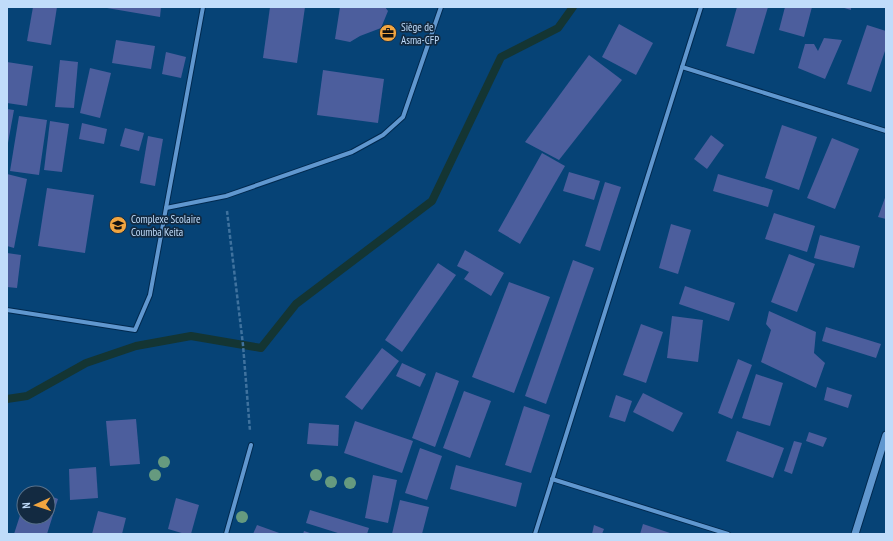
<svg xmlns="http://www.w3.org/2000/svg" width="893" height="541" font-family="'PT Sans Narrow',sans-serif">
  <rect width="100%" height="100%" fill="#064376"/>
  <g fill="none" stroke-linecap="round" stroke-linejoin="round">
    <!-- stream -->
    <path stroke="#143533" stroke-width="8" d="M7 399 27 396 86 363 136 346 191 336 261 348 296 304 432 201 501 57 558 28 573 7"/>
  </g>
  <!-- building -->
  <g fill="#4c5e9d">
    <path d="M33 7H57L51 45 27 41Z"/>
    <path d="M101 7H161L160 17Z"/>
    <path d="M270 7H305L297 63 263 58Z"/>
    <path d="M340 7H385L388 11 381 28 360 36 350 42 335 39Z"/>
    <path d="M737 7H768L754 54 726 46Z"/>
    <path d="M785 7H812L804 37 779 30Z"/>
    <path d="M841 7H851V10Z"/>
    <path d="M619 24 653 43 636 75 602 57Z"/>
    <path d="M867 25 886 31V48L871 92 847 84Z"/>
    <path d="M824 38 842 40 825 79 798 68 805 44H814L818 51Z"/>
    <path d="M116 40 155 46 151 69 112 63Z"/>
    <path d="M166 52 186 57 181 78 162 74Z"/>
    <path d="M589 55 622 80 559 160 525 142Z"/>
    <path d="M60 60 78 62 74 108 55 107Z"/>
    <path d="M7 62 33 66 27 106 7 103Z"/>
    <path d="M90 68 111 73 100 118 80 113Z"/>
    <path d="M323 70 384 79 378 123 317 115Z"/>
    <path d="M7 109 14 110 8 143H7Z"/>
    <path d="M19 116 47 120 39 175 10 171Z"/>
    <path d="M50 121 69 124 62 172 44 170Z"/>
    <path d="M82 123 107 129 104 144 79 139Z"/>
    <path d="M782 125 817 137 799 190 765 178Z"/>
    <path d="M125 128 144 133 139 151 120 146Z"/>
    <path d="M711 135 724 145 707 169 694 159Z"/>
    <path d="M148 136 163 139 155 186 140 183Z"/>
    <path d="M832 138 859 149 835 209 807 198Z"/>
    <path d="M542 153 565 166 520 244 498 231Z"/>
    <path d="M569 172 600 181 594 200 563 191Z"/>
    <path d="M7 174 27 179 14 248 7 246Z"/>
    <path d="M718 174 773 190 768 207 713 191Z"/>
    <path d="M605 182 621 187 600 251 585 246Z"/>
    <path d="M47 188 94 195 85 253 38 246Z"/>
    <path d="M886 195V219L878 217Z"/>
    <path d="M774 213 815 226 807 252 765 239Z"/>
    <path d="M671 224 691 230 678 274 659 268Z"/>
    <path d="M820 235 860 246 854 268 814 258Z"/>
    <path d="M465 250 504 273 491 296 464 279 469 272 457 266Z"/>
    <path d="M7 253 21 255 17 288 7 287Z"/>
    <path d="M789 254 815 264 797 312 771 302Z"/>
    <path d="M573 260 594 268 546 404 525 396Z"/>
    <path d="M438 263 456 275 402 352 385 340Z"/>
    <path d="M509 282 550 297 514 393 472 377Z"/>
    <path d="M685 286 735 303 729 321 679 304Z"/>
    <path d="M769 311 816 332 814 353 825 363 816 388 761 362 771 330 766 324Z"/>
    <path d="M672 316 703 320 698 362 667 358Z"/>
    <path d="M641 324 663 332 646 383 623 375Z"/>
    <path d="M826 327 881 344 876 358 822 341Z"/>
    <path d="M382 348 399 361 362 410 345 397Z"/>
    <path d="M738 359 752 365 732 419 718 413Z"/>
    <path d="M402 363 426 374 420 387 396 376Z"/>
    <path d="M436 372 459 381 435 447 412 438Z"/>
    <path d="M756 374 783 383 770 426 742 418Z"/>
    <path d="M827 387 852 395 848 408 824 400Z"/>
    <path d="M464 391 491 401 470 458 443 448Z"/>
    <path d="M643 393 683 413 673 432 633 412Z"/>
    <path d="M616 395 632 401 625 422 609 417Z"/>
    <path d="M524 406 550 415 531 473 505 465Z"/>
    <path d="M136 419 140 464 110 466 106 421Z"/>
    <path d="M355 421 413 441 402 473 344 453Z"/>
    <path d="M309 423 339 425 338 446 307 444Z"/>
    <path d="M737 431 784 448 773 478 726 461Z"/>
    <path d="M809 432 827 438 823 447 806 441Z"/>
    <path d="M794 441 802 443 792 474 784 471Z"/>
    <path d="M420 448 442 456 427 500 405 493Z"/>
    <path d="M456 465 522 483 516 507 450 489Z"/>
    <path d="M96 467 98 498 70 500 69 469Z"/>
    <path d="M373 475 397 480 388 523 365 518Z"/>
    <path d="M28 489 39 493H27Z"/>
    <path d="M48 495 58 499 47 534H14L24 503V517H48Z"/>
    <path d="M176 498 199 505 191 534H185L168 529Z"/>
    <path d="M400 500 429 507 422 534H392Z"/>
    <path d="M310 510 369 528 367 534H341L306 523Z"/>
    <path d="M98 511 126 518 122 534H92Z"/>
    <path d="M643 524 673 534H640Z"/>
    <path d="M257 525 282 534H253Z"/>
    <path d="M594 525 604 529 602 534H592Z"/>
    <path d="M304 531 313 534H303Z"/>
  </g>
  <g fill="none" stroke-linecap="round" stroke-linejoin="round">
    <defs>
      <g id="minor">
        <path d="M682 67 886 131"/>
        <path d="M166 208 226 196 352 152 383 135 403 117 441 7"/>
        <path d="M7 310 135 330 150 295 203 7"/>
        <path d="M552 479 728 534"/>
        <path d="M226 534 251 445"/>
        <path d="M535 534 701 7"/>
      </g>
      <path id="tertiary" d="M855 534 886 435"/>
    </defs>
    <!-- minor casing -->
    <use href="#minor" stroke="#00294f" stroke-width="6"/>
    <!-- tertiary casing -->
    <use href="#tertiary" stroke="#00294f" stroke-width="9"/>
    <!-- path -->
    <path stroke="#3f729e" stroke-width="2.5" stroke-dasharray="4 2" stroke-linecap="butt" d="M227 211 243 345 250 431"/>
    <!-- minor -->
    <use href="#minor" stroke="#6097cf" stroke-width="4"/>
    <!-- tertiary -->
    <use href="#tertiary" stroke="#6097cf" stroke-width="7"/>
  </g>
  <!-- trees -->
  <g fill="#669a7f">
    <circle cx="164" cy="462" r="6"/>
    <circle cx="155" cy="475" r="6"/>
    <circle cx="316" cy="475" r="6"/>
    <circle cx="331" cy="482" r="6"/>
    <circle cx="350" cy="483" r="6"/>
    <circle cx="242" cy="517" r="6"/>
  </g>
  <!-- icons -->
  <defs>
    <symbol id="office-disc" viewBox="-11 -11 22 22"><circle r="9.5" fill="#f1a540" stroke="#132a41"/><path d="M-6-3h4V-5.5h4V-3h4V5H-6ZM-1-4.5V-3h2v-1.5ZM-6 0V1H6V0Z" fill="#111"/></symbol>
    <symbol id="school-disc" viewBox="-11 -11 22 22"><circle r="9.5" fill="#f1a540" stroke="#132a41"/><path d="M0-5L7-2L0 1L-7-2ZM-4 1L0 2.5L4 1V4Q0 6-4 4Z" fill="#111"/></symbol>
  </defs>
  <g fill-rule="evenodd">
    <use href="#office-disc" x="378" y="23" width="20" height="20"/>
    <use href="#school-disc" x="108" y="215" width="20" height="20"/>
  </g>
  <g text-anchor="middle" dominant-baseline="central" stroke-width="3.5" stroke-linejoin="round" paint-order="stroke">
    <!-- poi labels -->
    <g font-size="11" fill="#c0dcfa" stroke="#132a41" text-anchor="start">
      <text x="401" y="27">Siège de<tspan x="401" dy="13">Asma-CFP</tspan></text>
      <text x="131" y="219">Complexe Scolaire<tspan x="131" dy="13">Coumba Keita</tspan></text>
    </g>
  </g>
  <!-- border -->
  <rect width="893" height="541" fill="none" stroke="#c0dcfa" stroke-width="16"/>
  <!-- north arrow -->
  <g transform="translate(36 505) rotate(267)"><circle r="19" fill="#132a41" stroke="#58718b"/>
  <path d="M0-3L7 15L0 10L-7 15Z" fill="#f1a540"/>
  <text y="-6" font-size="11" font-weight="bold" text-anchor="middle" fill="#c0dcfa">N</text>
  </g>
</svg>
